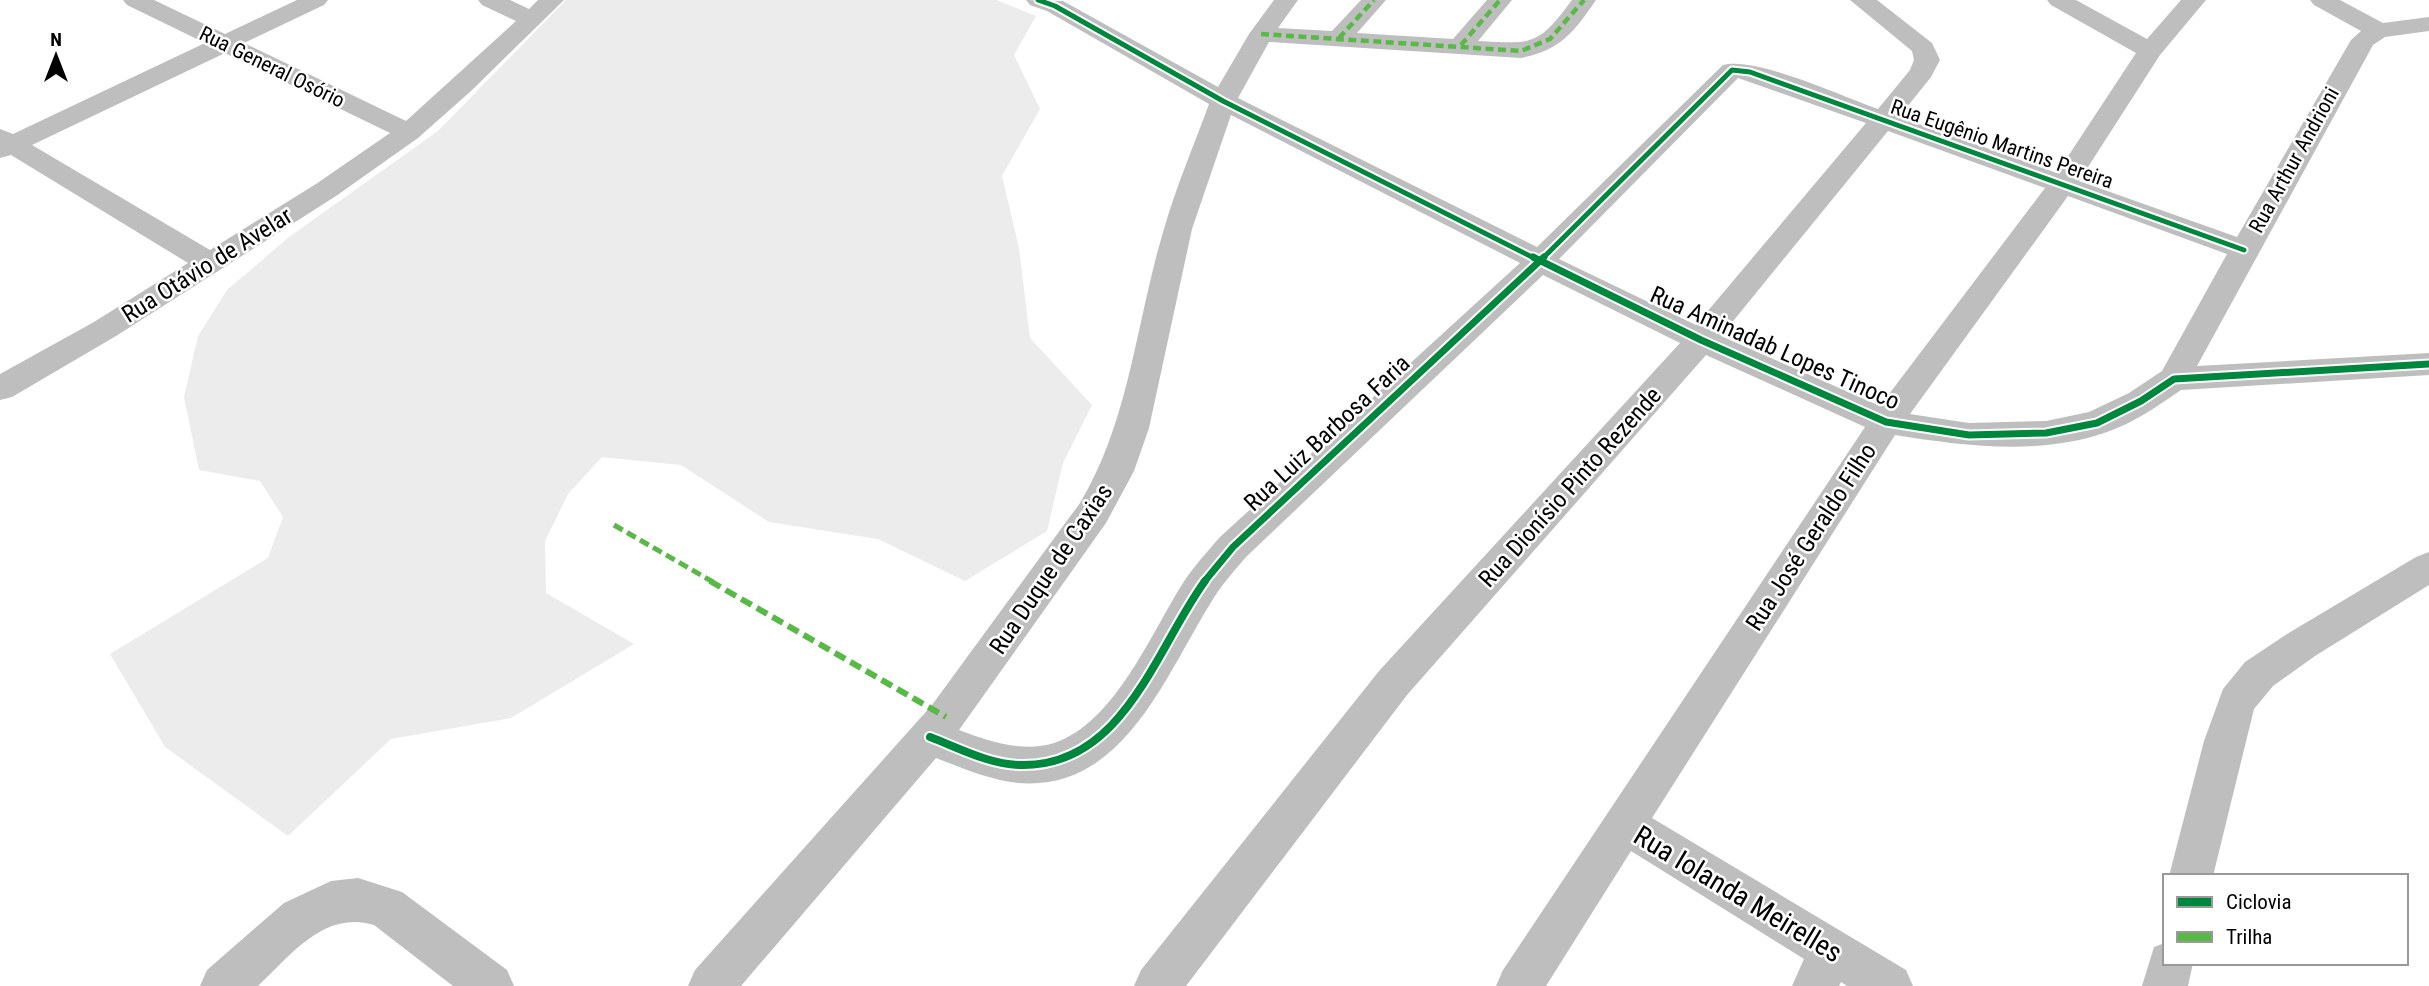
<svg xmlns="http://www.w3.org/2000/svg" width="2429" height="986" font-family="'Roboto Condensed',sans-serif">
  <rect width="100%" height="100%" fill="#fff"/>
  <!-- green -->
  <path fill="#ececec" d="M566 0H996L1036 16 1014 55 1040 109 1002 176 1019 248 1030 338 1092 405 1063 463 1047 531 965 581 878 539 769 522 681 465 602 457 568 494 545 541 546 593 634 644 511 718 391 739 288 836 165 747 110 654 268 558 283 517 260 481 199 470 184 397 198 336 227 290 289 237 438 131Z"/>
  <g fill="none" stroke-linecap="round" stroke-linejoin="round">
    <!-- minor -->
    <g fill="#bebebe" fill-rule="evenodd">
      <path d="M123 0H154L225 34 297 0H328L324 5 244 43 406 121 516 21 482 5 478 0H510L529 9 538 0H564L471 91 418 138 336 196 116 336 12 397 0 400V374L94 322 188 263 11 155 0 158V129L13 134 205 43 127 5ZM225 53 390 133 316 184 210 250 32 145Z"/>
      <path d="M1026 0 1063 1 1218 87 1249 34 1274 0H1298L1278 28 1332 31 1361 0H1386L1357 33 1453 39 1487 0H1512L1478 41C1533 44 1538 46 1572 0H1596C1574 32 1561 50 1521 58L1269 42 1238 98 1537 247 1723 65C1756 56 1843 97 1878 109L1910 70 1914 60 1912 51 1850 0H1877L1932 43 1940 60 1931 77 1899 117 2057 173 2136 53 2051 5 2047 0H2076L2147 39 2181 0H2206L2160 55 2079 181 2237 237 2351 40 2361 31 2314 5 2310 0H2340L2383 23 2429 17V31L2385 37 2373 45 2197 366 2429 353V375L2181 390C2158 406 2133 423 2107 432 2039 456 1964 446 1895 435L1652 818 1906 970 1913 986H1847L1841 982 1839 986H1792L1804 959 1631 851 1546 986H1496L1503 970 1865 427 1706 355 1407 695 1186 986H1134L1141 970 1379 671 1680 343 1543 275 1246 557C1233 572 1220 587 1210 604 1165 676 1123 792 1018 783 990 780 962 768 936 758L741 986H688L695 970 932 705 1080 503C1130 420 1136 321 1164 229 1176 187 1194 145 1209 104L1047 11 1030 5ZM1738 78 1866 123 1696 325 1559 259ZM1231 115 1520 263 1220 537C1207 552 1194 566 1183 583 1151 633 1115 723 1054 743 1023 753 988 741 959 730L1106 523 1134 471 1149 428 1192 229ZM1888 131 2045 188 1880 406 1721 336ZM2068 196 2227 254 2162 371 2129 393 2089 412 2046 421 1969 423 1910 414Z"/>
      <path d="M2429 552V585L2315 656 2273 686 2254 709 2213 876H2169L2204 741 2223 689 2245 662 2287 634 2416 557Z"/>
      <path d="M358 878 402 892 507 970 514 986H453L374 925C324 910 291 955 258 986H200L207 970 284 903 331 881Z"/>
      <path d="M2165 943V963H2193L2188 986H2142L2154 947Z"/>
    </g>
    <!-- quiet-far2 -->
    <g stroke="#58b947" stroke-width="4.5" stroke-dasharray="8 4.5" stroke-linecap="butt">
      <path d="M1261 34 1521 51 1550 39 1584 0"/>
      <path d="M1339 38 1374 0"/>
      <path d="M1461 45 1500 0"/>
    </g>
    <!-- quiet-far1 -->
    <path stroke="#58b947" stroke-width="5" stroke-dasharray="10 5" stroke-linecap="butt" d="M614 525 713 582"/>
    <!-- quiet -->
    <path stroke="#58b947" stroke-width="6" stroke-dasharray="12 6" stroke-linecap="butt" d="M710 581 946 717"/>
    <defs>
      <g id="cycleway-far2">
        <path d="M1038 0 1055 6 1223 101 1536 259"/>
        <path d="M1542 259 1732 70 1750 72 2244 250"/>
      </g>
      <g id="cycleway-far1">
        <path d="M1533 257 1701 340 1886 422 1969 435 2046 433 2097 423 2141 401 2174 379 2429 364"/>
        <path d="M1204 582 1233 547 1544 257"/>
      </g>
      <path id="cycleway" d="M930 737C959 748 990 765 1022 765 1124 766 1156 648 1205 581"/>
    </defs>
    <!-- cycleway-far2 casing -->
    <use href="#cycleway-far2" stroke="#fff" stroke-width="9"/>
    <!-- cycleway-far1 casing -->
    <use href="#cycleway-far1" stroke="#fff" stroke-width="11"/>
    <!-- cycleway casing -->
    <use href="#cycleway" stroke="#fff" stroke-width="12"/>
    <!-- cycleway-far2 -->
    <use href="#cycleway-far2" stroke="#00873e" stroke-width="5"/>
    <!-- cycleway-far1 -->
    <use href="#cycleway-far1" stroke="#00873e" stroke-width="7"/>
    <!-- cycleway -->
    <use href="#cycleway" stroke="#00873e" stroke-width="8"/>
  </g>
  <g text-anchor="middle" dominant-baseline="central" stroke-width="5" stroke-linejoin="round" paint-order="stroke">
    <!-- far-street labels -->
    <g font-size="21" fill="#000" stroke="#fff">
      <text transform="translate(272 67) rotate(26)">Rua General Osório</text>
      <text transform="translate(2002 144) rotate(19)">Rua Eugênio Martins Pereira</text>
      <text transform="translate(2294 160) rotate(-61)">Rua Arthur Andrioni</text>
    </g>
    <!-- street labels -->
    <g font-size="24" fill="#000" stroke="#fff">
      <text transform="translate(207 265) rotate(-32)">Rua Otávio de Avelar</text>
      <text transform="translate(1775 348) rotate(24)">Rua Aminadab Lopes Tinoco</text>
      <text transform="translate(1327 433) rotate(-43)">Rua Luiz Barbosa Faria</text>
      <text transform="translate(1570 487) rotate(-48)">Rua Dionísio Pinto Rezende</text>
      <text transform="translate(1811 537) rotate(-57)">Rua José Geraldo Filho</text>
      <text transform="translate(1051 569) rotate(-56)">Rua Duque de Caxias</text>
    </g>
    <!-- near-street labels -->
    <g font-size="28" fill="#000" stroke="#fff">
      <text transform="translate(1738 894) rotate(31)">Rua Iolanda Meirelles</text>
    </g>
  </g>
  <!-- legend -->
  <rect x="2163" y="874" width="245" height="91" fill="#ffffff" stroke="#999999" stroke-width="2"/>
  <rect x="2177" y="897" width="35" height="10" fill="#00873e" stroke="#999999" stroke-width="2"/>
  <text x="2226" y="909" font-size="21" fill="#000000">Ciclovia</text>
  <rect x="2177" y="932" width="35" height="10" fill="#58b947" stroke="#999999" stroke-width="2"/>
  <text x="2226" y="944" font-size="21" fill="#000000">Trilha</text>
  <!-- north arrow -->
  <g transform="translate(56 56)" stroke="#ffffff" stroke-width="5" paint-order="stroke">
  <path d="M0-5L12 26L0 18L-12 26Z" fill="#000000"/>
  <text y="-10" font-size="19" font-weight="bold" text-anchor="middle" fill="#000000">N</text>
  </g>
</svg>
